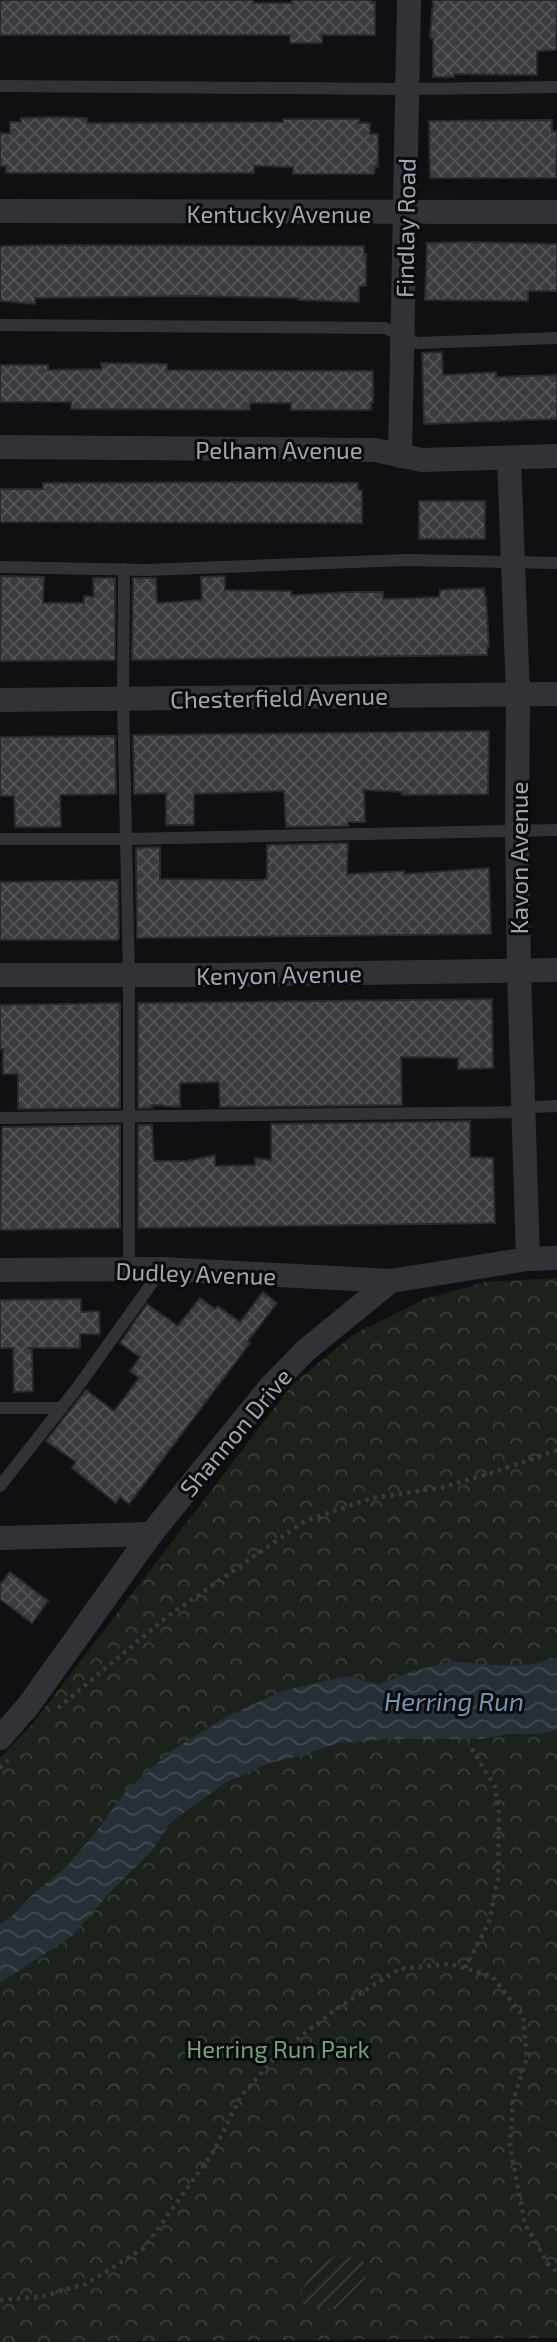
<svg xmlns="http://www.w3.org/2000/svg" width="557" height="2342" font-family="'Exo 2',sans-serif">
  <defs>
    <pattern id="park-crowns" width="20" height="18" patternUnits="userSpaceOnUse" patternTransform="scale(1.75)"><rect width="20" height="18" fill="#1a221b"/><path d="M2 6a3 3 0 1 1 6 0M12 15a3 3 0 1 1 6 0" fill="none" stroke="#383f3a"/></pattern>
    <pattern id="garden-furrows" width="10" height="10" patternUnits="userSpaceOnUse" patternTransform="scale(1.75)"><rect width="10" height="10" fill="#1a221b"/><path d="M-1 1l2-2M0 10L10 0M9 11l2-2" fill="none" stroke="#383f3a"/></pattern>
    <pattern id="water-waves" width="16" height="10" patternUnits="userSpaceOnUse" patternTransform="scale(1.75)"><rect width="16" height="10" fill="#262f36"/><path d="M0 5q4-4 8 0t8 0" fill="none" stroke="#424a51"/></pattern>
    <pattern id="building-cross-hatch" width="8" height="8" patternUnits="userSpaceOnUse" patternTransform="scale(1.75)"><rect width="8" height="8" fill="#3a3b40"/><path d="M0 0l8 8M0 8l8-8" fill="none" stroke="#535459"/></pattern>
  </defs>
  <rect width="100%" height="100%" fill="#101012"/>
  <!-- park -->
  <path fill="url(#park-crowns)" d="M557 1278V2338L0 2342V1758L33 1723 292 1385 354 1334 424 1299 485 1282Z"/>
  <!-- garden -->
  <path fill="url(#garden-furrows)" d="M335 2256 362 2258 367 2269 361 2297 344 2310 306 2307 299 2300C304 2280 316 2266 335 2256Z"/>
  <!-- water -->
  <path fill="url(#water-waves)" d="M557 1658V1730L536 1734H508L481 1739H388L338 1743 304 1755 269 1763 225 1783 171 1822 152 1851 114 1888 72 1936 0 1983V1924L14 1914 34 1893 65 1868 92 1837 127 1790 171 1751 226 1717 282 1691 346 1676 379 1684 414 1671 451 1661 494 1665H527Z"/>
  <!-- building -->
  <g fill="url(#building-cross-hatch)" stroke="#2a2a2e" stroke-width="2">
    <path d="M3 0H253V3H292V0H372V3L375 2V35H322V43H290V35H0V2Z"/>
    <path d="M433 0H557L556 50 537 51V75L454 74V77H433V39L430 38Z"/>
    <path d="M54 117 87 118V123L283 122V119H359V123H370V134H378V167L375 166 374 174H293V167L254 166V173H6V166H0V133L10 134V122H21V118Z"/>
    <path d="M552 120V132L557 131 556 178H430L429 121Z"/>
    <path d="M470 242 557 244V291H528V301L425 300 427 243Z"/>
    <path d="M60 245 364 246V254H366V286H359V302L298 300V298L189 296 35 298V304L0 301V246Z"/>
    <path d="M442 352 443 375 496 372V377L557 375V419L424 424 422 353Z"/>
    <path d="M101 363 167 364V370L373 371V403H371V410H291V403H250V410L71 409V402H0V365H48V370L102 369Z"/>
    <path d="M245 482 358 483V490H362V523L0 522V489H43V483Z"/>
    <rect x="419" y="501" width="66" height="38"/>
    <path d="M1 576 44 577 43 603H84V596L94 597 93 578H115V660L0 661Z"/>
    <path d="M225 576V590L291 591 292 595 350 592H383V599L416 598 439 597 440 590 484 588 485 597H486L489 647H487V655L132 660 133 578H156L157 603 202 600 201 577Z"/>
    <path d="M489 731 488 794 402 795V792L364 790 365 822H348V826L286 827 284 791 194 794V825H166V793L134 794 133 735Z"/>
    <path d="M115 736 116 794 60 795 61 827H15L14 796H0V737Z"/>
    <path d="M348 843 347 874 404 871 405 874 489 868 491 934 137 938 136 848 160 847V879L258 880 267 879V845Z"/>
    <path d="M118 880 119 938 117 940H0V882Z"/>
    <path d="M492 999 493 1068 458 1069V1058L401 1057 402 1105 220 1107 219 1082 180 1083V1107L152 1105V1108H138V1003Z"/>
    <path d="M118 1003H120V1108L18 1109V1074H3V1049H0V1005Z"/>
    <path d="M470 1121V1157L493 1158 495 1223 138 1228V1125H152L154 1161H187L215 1155V1166L255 1165V1158L271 1160V1124Z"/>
    <path d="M120 1125V1228L0 1230 2 1127Z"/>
    <path d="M263 1292 277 1303 248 1341 250 1343 235 1363 129 1504 120 1497 116 1503 72 1468 76 1462 46 1441 86 1390 114 1411 139 1378 130 1371 140 1357 120 1343 147 1304 178 1326 200 1298 215 1309 218 1306 240 1322Z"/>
    <path d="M81 1299V1312L99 1311 100 1334H80V1348H29L32 1350 33 1391 14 1392 13 1348H0V1300Z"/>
    <path d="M10 1572 48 1601 32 1623 0 1599V1585Z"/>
  </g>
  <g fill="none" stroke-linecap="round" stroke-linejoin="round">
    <!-- path -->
    <g stroke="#37393e" stroke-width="4.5" stroke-dasharray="3.5 5" stroke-linecap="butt">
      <path d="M58 1708 168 1616 305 1521 372 1498 440 1488 492 1473 557 1450"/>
      <path d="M0 1768 8 1760"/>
      <path d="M465 1968 489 1922 498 1879 499 1813 495 1787 469 1744"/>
      <path d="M0 2300 40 2297 86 2284 144 2248 212 2154 241 2096 277 2055 336 2009 399 1969 450 1964 492 1976 523 2016 527 2058 513 2100 510 2146 525 2224 548 2264 557 2272"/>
    </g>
    <!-- service -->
    <g stroke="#313237" stroke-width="12">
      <path d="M0 86 408 89 557 87"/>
      <path d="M0 325 385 328 417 343 557 338"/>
      <path d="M0 567 147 570 406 560 557 563"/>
      <path d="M124 569 123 699 129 975V1269"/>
      <path d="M0 839H126L557 830"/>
      <path d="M0 1118 522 1112 532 1107 557 1106"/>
      <path d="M0 1408H62"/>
      <path d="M0 1486 77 1388 162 1269"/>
    </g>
    <!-- minor -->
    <g stroke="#313237" stroke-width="24">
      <path d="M0 211 557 212"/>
      <path d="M0 447 375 450 422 460 557 456"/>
      <path d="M400 456 409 0"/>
      <path d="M509 458 518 694 517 831 519 971 528 1259"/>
      <path d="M0 700 557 694"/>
      <path d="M0 975H217L557 970"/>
      <path d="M0 1270 162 1269 391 1281"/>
      <path d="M0 1538 151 1534"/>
      <path d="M0 1738 28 1706 151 1534 270 1387 306 1350 391 1281 528 1259 557 1258"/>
    </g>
  </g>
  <g text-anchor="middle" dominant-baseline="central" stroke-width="6" stroke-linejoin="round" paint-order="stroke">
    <!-- street labels -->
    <g font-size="24" fill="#a0a6b4" stroke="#0b0b0d">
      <text x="279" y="213">Kentucky Avenue</text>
      <text transform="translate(405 228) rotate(-89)">Findlay Road</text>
      <text x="279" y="449">Pelham Avenue</text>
      <text transform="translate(279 697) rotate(-1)">Chesterfield Avenue</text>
      <text transform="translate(518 858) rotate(-90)">Kavon Avenue</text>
      <text transform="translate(279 974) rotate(-1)">Kenyon Avenue</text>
      <text transform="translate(196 1273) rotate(2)">Dudley Avenue</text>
      <text transform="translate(235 1432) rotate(-50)">Shannon Drive</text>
    </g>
    <!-- park labels -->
    <g font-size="24" fill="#75a178" stroke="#0b0b0d">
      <text x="278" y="2048">Herring Run Park</text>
    </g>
    <!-- water labels -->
    <g font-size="26" font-style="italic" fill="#7395b3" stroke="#0b0b0d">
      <text x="454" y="1700">Herring Run</text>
    </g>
  </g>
</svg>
